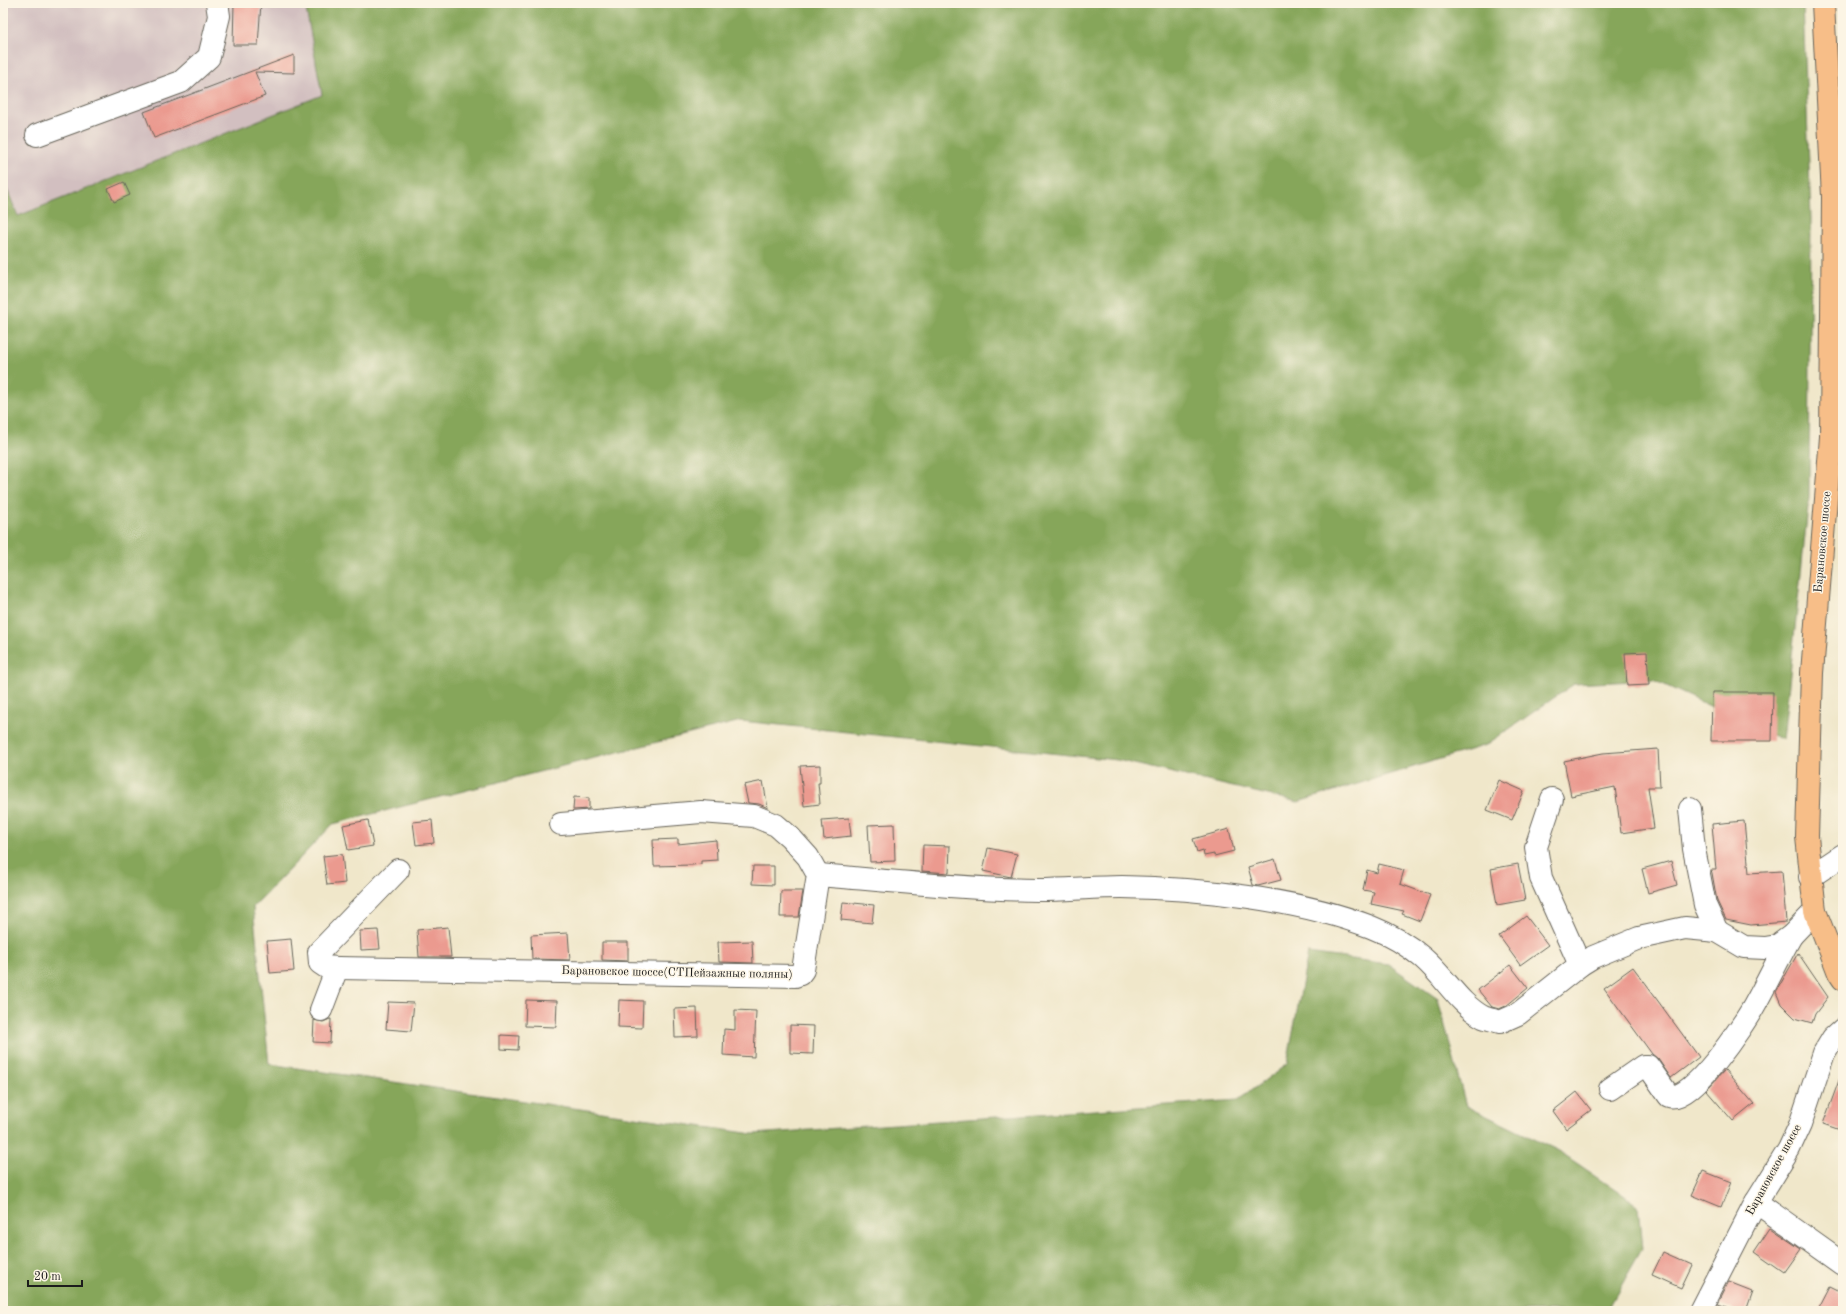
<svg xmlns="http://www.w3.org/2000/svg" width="1846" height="1314" font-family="'Old Standard TT',serif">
  <rect width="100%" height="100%" fill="#fcf5e5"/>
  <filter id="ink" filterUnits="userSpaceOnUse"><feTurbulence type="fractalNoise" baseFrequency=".025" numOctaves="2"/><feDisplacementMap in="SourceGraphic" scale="8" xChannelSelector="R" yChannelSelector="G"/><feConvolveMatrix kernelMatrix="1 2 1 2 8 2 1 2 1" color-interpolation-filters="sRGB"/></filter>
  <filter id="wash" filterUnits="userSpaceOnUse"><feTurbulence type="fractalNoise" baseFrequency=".012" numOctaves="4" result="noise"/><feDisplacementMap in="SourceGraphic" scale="16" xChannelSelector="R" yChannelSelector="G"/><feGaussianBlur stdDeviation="0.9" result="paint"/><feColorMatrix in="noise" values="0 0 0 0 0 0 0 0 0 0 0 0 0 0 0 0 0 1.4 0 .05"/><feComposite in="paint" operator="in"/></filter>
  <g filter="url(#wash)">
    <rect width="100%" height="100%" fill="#f0e7ca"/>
    <!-- industrial -->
    <path fill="#d2bfc0" d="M3 3H305L323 95 18 216 3 180Z"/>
    <!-- forest -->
    <path fill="#86a65a" stroke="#51613b" d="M305 3H1803L1811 218 1809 498 1783 740 1654 680 1574 684 1486 745 1298 802 1117 760 741 721 333 824 253 907 269 1064 753 1134 1238 1100 1287 1064 1308 953 1388 964 1438 999 1466 1106 1559 1151 1638 1205 1642 1249 1607 1311H3V180L18 216 322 95Z"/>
    <g id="blocks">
      <!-- building -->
      <g fill="#eb9a8f">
        <path d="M234 3H261L258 45H233Z"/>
        <path d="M294 55V73L255 72 265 96 154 138 144 112Z"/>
        <path d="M124 182 130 195 114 202 108 189Z"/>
        <path d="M1647 652 1649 685 1627 686 1625 653Z"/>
        <path d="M1712 692H1773L1772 741H1711Z"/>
        <path d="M1658 749 1660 787H1648L1654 828 1621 833 1615 787 1571 796 1564 761 1603 753Z"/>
        <path d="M820 765V783H818L820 804 804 806 800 766Z"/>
        <path d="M1499 780 1524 791 1512 820 1487 810Z"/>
        <path d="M763 781 768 808 759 804 748 803 744 785Z"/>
        <path d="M574 797 589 798V809L573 810Z"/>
        <path d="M849 818 851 836 824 839 822 820Z"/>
        <path d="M368 820 373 846 348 850 343 825Z"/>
        <path d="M432 820 434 843 416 845 413 822Z"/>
        <path d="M1744 821 1749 873 1782 871 1786 922 1751 925 1726 920 1717 901 1712 873 1711 870H1716L1712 824Z"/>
        <path d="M894 824 895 861 870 862 868 825Z"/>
        <path d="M1229 829 1234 851 1214 856V854L1204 856 1203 850 1197 852 1193 839Z"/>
        <path d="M678 839V844L716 840 717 860 701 861V864L692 865 654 866 653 840Z"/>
        <path d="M923 845 950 846 949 873 922 871Z"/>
        <path d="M988 848 1017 854 1011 877 983 871Z"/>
        <path d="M342 854 345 883 327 885 323 856Z"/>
        <path d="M1275 859 1281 880 1258 886 1253 885 1248 867Z"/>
        <path d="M1671 861 1677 885 1648 893 1642 869Z"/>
        <path d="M1379 864 1404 870 1400 884 1430 895 1420 921 1402 914 1404 911 1371 904 1374 892 1363 890 1367 870 1377 873Z"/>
        <path d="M1518 864 1525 900 1497 905 1491 869Z"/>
        <path d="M753 866H774V885L752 884Z"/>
        <path d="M781 891H803L799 917H780Z"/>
        <path d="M843 902 874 905 872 923 841 920Z"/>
        <path d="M1526 916 1548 945 1520 965 1499 936Z"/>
        <path d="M448 927 451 957H419L417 930Z"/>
        <path d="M378 930 380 949 361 950 360 931Z"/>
        <path d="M568 933 570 960 532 959 531 935Z"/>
        <path d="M291 939 294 971 270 973 267 941Z"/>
        <path d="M752 941 753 963 719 962 718 942Z"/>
        <path d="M602 942H628V961L602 960Z"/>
        <path d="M1798 953 1828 997 1815 1014 1812 1023 1795 1018 1781 1004 1776 992Z"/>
        <path d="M1510 965 1528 988 1506 1006 1499 1009 1492 1007 1478 990Z"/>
        <path d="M1633 967 1699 1057 1671 1078 1658 1059 1652 1054 1604 988Z"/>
        <path d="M526 1000 557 1001 556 1027 525 1026Z"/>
        <path d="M619 1000 643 1001 642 1028 618 1027Z"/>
        <path d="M388 1002 414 1003 411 1031 386 1029Z"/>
        <path d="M697 1008 698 1036 675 1037 674 1009Z"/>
        <path d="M735 1010 756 1011 754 1057 723 1055 724 1029 735 1030Z"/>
        <path d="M330 1019H331L330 1043 313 1042 314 1020 323 1022Z"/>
        <path d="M790 1025 814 1026 813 1054 790 1053Z"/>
        <path d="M501 1035 519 1036 518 1050 501 1049Z"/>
        <path d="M1725 1070 1754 1104 1733 1121 1706 1090Z"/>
        <path d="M1841 1075H1843V1131L1823 1124Z"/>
        <path d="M1577 1092 1591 1110 1566 1129 1553 1111Z"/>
        <path d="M1703 1171 1731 1182 1721 1207 1692 1195Z"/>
        <path d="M1770 1228 1801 1249 1784 1273 1754 1252Z"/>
        <path d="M1663 1252 1692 1265 1681 1288 1652 1275Z"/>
        <path d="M1729 1282 1752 1291 1745 1311H1739L1718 1304Z"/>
        <path d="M1831 1288 1843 1294V1311H1819Z"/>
      </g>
    </g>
  </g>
  <g filter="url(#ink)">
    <use href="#blocks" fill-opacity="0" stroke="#666359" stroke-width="1"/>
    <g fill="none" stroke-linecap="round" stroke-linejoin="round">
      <defs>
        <g id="minor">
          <path d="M37 135 181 82 209 57 219 16 217 3"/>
          <path d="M1552 799 1536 847 1541 878 1580 965"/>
          <path d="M1690 809 1694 849 1705 905 1717 931"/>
          <path d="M818 875C892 881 965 889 1038 890 1066 890 1094 887 1122 887 1198 888 1299 899 1371 927 1389 934 1409 946 1423 958 1444 976 1459 1004 1483 1017 1488 1019 1494 1020 1500 1022L1518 1014 1580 965 1593 957 1639 938 1685 928 1717 931 1744 947 1765 948 1777 946 1791 936 1815 911"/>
          <path d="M1810 877 1843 855"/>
          <path d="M337 968 795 976 800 974 803 970 818 875 808 857 790 837 776 825 754 816 701 812 561 824"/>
          <path d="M321 1010 337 968 326 967 320 963 319 952 398 870"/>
          <path d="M1610 1089 1643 1066H1648L1669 1096C1691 1104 1744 1024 1754 1006 1767 983 1778 959 1791 936"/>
          <path d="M1756 1202 1843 1264"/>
          <path d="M1700 1311 1756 1202 1789 1149 1800 1125 1824 1053 1833 1038 1843 1029"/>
        </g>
        <path id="major" d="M1823 3 1833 197 1831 437 1812 673 1807 837 1815 911 1839 973 1843 979"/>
      </defs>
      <!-- minor casing -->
      <use href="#minor" stroke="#666359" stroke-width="24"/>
      <!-- major casing -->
      <use href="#major" stroke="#666359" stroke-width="24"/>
      <!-- minor -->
      <use href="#minor" stroke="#fff" stroke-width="22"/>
      <!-- major -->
      <use href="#major" stroke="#f7be88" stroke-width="22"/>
    </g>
  </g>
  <g text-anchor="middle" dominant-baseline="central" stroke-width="3" stroke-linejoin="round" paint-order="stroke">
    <!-- street labels -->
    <g font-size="12" fill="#1c1c1c" stroke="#fcf5e5">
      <text transform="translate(1823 542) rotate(-85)">Барановское шоссе</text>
      <text transform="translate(677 973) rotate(1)">Барановское шоссе(СТПейзажные поляны)</text>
      <text transform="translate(1774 1170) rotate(-61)">Барановское шоссе</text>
    </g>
  </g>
  <!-- margin -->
  <rect width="1846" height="1314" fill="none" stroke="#fcf5e5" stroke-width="16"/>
  <!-- scale -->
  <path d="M28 1280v6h54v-6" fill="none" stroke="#1c1c1c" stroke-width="2"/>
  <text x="34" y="1280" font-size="12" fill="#1c1c1c" stroke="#fcf5e5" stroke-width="3" paint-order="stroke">20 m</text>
</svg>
